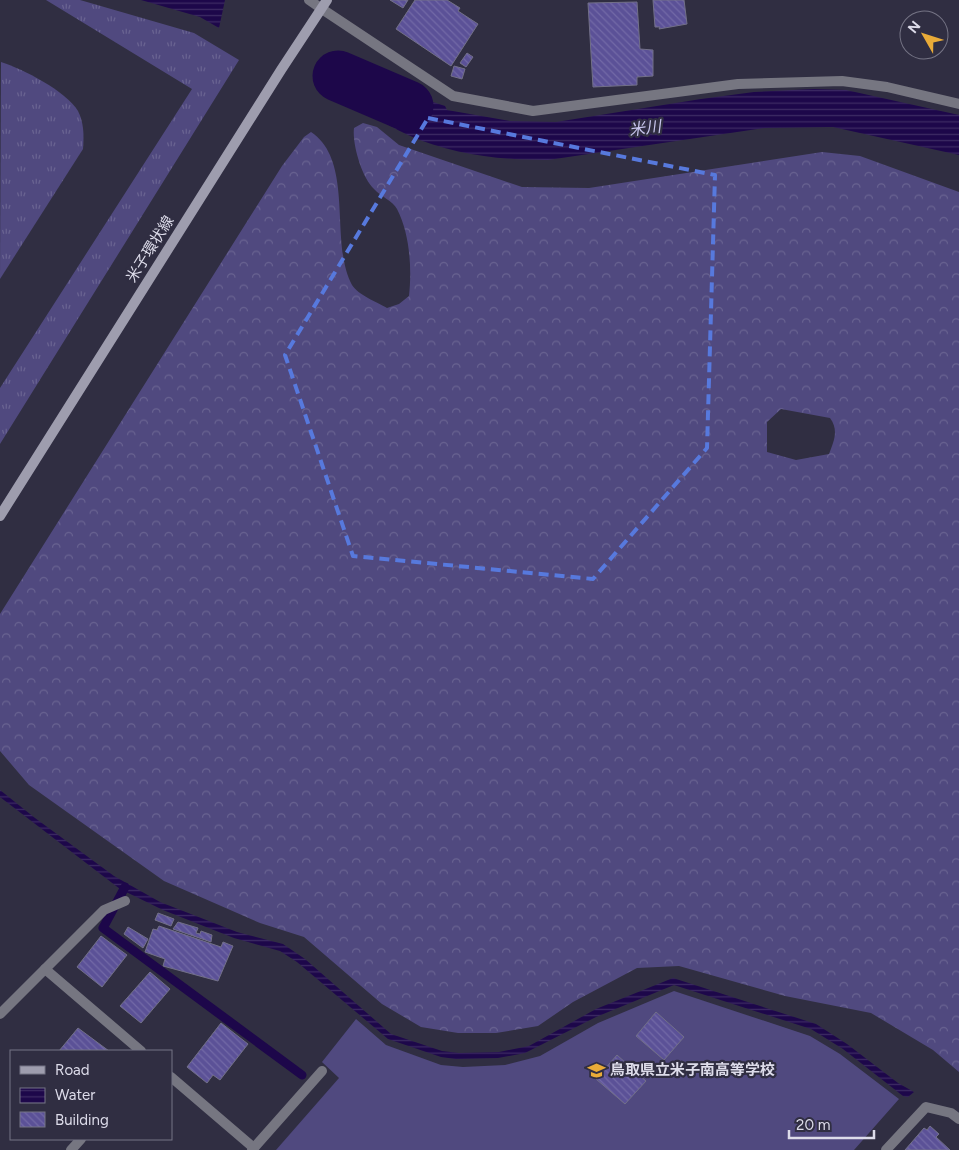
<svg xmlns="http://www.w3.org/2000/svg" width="959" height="1150" font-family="Figtree,'Noto Sans JP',sans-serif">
  <defs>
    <pattern id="grass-tufts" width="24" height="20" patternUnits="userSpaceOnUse" patternTransform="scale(1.25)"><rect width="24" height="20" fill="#50497f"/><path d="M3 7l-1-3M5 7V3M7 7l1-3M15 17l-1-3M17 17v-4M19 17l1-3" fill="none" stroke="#696391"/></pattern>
    <pattern id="forest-crowns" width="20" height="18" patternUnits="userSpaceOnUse" patternTransform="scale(1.25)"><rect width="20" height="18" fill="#50497f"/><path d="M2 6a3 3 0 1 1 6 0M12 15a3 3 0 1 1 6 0" fill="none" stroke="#696391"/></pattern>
    <pattern id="water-rules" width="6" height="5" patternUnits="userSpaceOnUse" patternTransform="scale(1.25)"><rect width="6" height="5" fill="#1d074a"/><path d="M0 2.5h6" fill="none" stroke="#3d2b64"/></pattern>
    <pattern id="building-back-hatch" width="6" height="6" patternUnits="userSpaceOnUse" patternTransform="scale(1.25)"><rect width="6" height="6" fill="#5b5197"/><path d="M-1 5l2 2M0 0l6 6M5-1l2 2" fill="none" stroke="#7269a6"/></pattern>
  </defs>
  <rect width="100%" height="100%" fill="#302e42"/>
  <!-- grass -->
  <g fill="url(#grass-tufts)">
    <path d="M46 0H80L194 33 239 60 0 444V388L192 89Z"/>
    <path d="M1 62C23 69 66 91 78 111 84 123 84 136 83 149L0 279Z"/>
  </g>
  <!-- forest -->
  <path fill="url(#forest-crowns)" fill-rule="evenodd" d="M363 123 377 127 399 145 522 187 589 188 822 152 860 156 959 192V1072L933 1050 871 1013 785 996 679 966 637 968 573 1002 538 1026 496 1033H458L421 1027 382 1004 304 937 260 923 164 881 29 785 0 751V614L282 166 304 137 311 132C355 161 329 243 352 285 358 295 377 302 387 308L399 304 409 296C412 269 410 234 397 209 393 201 380 196 374 189 362 178 352 144 354 128ZM781 409 830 418C839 430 834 441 829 454L796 460 767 452V422Z"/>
  <!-- pitch -->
  <path fill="#50497f" d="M674 991 810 1036 840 1054 899 1099 854 1150H276L339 1078 322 1062 356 1019 386 1045 441 1065 463 1067 505 1065 540 1056 598 1023Z"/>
  <!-- water -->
  <g fill="url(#water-rules)">
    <path d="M141 0H225L219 28 200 17Z"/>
    <path d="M356 63 431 105 433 102 445 106 447 110 510 121 556 122 701 99 754 92 814 89 846 90 959 115V155L833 127 764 128 548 160C500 160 453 155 408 135 382 123 358 104 332 90Z"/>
    <path d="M0 790 35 818 114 876 160 902 237 932 283 944 305 959 391 1034 442 1051 459 1053 499 1052 529 1046 596 1009 673 978 816 1024 847 1044 898 1083 914 1092 908 1097 903 1096 843 1049 811 1029 674 985 596 1017 525 1053 498 1058 456 1059 441 1057 388 1039 297 962 280 951 234 938 163 910 120 889 0 797Z"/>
  </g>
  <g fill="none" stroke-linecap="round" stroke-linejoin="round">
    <!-- stream -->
    <path stroke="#1d074a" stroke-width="9" d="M125 887 103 928 302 1075"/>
    <!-- river -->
    <path stroke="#1d074a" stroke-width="51" d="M338 76 408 106"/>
  </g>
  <!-- building -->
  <g fill="url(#building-back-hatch)" stroke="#727088">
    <path d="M390 0H408L403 8Z"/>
    <path d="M415 0H447L460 8 458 11 478 24 451 66 396 29Z"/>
    <path d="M653 0H684L687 24 659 29 660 27H655Z"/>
    <path d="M637 2 640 49 653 50V76L637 77V85L593 87 588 3Z"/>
    <path d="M467 53 473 57 466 67 460 63Z"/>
    <path d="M454 66 465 69 462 79 451 76Z"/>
    <path d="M158 913 174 919 171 926 155 920Z"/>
    <path d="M178 922 198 928 196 933 200 934 201 931 212 935 211 942 173 929Z"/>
    <path d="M159 926 221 947 223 942 233 946 218 981 163 966 165 959 145 952 153 929 157 930Z"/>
    <path d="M128 927 148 939 143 948 124 934Z"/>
    <path d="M101 936 127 955 102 987 77 967Z"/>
    <path d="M150 972 170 989 141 1023 120 1006Z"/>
    <path d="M656 1012 684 1037 664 1060 636 1036Z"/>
    <path d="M221 1023 248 1044 220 1080 213 1075 207 1083 187 1067Z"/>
    <path d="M78 1028 109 1051H59Z"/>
    <path d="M617 1055 646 1081 625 1104 596 1079Z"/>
    <path d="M930 1126 939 1134 936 1137 950 1150H905L924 1128 927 1130Z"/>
  </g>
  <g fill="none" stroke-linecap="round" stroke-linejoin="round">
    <!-- minor -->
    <g stroke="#767681" stroke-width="10">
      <path d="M322 9 453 96 533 111 738 84 842 81 887 87 959 104"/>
      <path d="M45 969 141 1051"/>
      <path d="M0 1014 104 910 125 901"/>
      <path d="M171 1077 254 1148"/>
      <path d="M71 1150 81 1139"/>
      <path d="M252 1150 322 1071"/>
      <path d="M886 1150 926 1107 951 1113 959 1119"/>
    </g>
    <!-- tertiary -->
    <path stroke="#767681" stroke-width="10" d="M309 0 322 9"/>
    <!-- secondary -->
    <path stroke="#9e9dae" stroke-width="10" d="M0 516 281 70 327 0"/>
  </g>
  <!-- marked area -->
  <path fill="none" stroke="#5779dd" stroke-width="4" stroke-dasharray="10 6" stroke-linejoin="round" d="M428 118 715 175 707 448 593 579 353 556 285 355Z"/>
  <!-- icons -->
  <defs>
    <symbol id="school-bare" viewBox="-9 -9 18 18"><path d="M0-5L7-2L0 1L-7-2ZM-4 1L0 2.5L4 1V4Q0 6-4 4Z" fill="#e9ab38" stroke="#302e42" stroke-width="2.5" paint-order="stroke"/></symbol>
  </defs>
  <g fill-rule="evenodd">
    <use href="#school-bare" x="584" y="1058" width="25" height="25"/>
  </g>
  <g text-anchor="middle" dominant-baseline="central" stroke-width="4.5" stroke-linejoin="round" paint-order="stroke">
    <!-- street labels -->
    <g font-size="15" fill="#dddcea" stroke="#302e42">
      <text transform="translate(150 249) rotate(-58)">米子環状線</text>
    </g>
    <!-- poi labels -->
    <g font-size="15" font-weight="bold" fill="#dddcea" stroke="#302e42" text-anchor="start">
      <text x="610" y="1070">鳥取県立米子南高等学校</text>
    </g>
    <!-- water labels -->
    <g font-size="16" font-style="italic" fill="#c8c6ee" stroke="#302e42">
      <text transform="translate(645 128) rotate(-7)">米川</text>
    </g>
  </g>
  <!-- legend -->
  <rect x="10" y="1050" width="162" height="90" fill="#302e42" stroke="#757485"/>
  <rect x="20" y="1066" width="25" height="8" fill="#9e9dae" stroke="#757485"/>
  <text x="55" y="1075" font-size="15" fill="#dddcea">Road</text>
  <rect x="20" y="1088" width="25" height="15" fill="url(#water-rules)" stroke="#757485"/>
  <text x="55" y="1100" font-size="15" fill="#dddcea">Water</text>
  <rect x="20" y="1112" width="25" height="15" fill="url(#building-back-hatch)" stroke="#757485"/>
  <text x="55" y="1125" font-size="15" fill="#dddcea">Building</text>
  <!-- north arrow -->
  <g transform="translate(924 35) rotate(309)"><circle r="24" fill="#302e42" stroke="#757485"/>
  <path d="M0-4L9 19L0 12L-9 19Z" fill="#e9ab38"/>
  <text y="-8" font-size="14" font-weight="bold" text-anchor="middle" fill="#dddcea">N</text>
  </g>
  <!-- scale -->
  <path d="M789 1130v8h85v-8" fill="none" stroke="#dddcea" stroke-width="2.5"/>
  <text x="796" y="1130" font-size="15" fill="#dddcea" stroke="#302e42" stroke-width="4" paint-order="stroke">20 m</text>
</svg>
